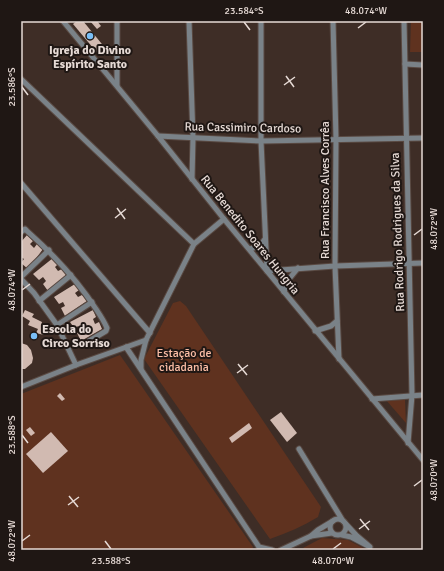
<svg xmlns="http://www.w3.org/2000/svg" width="444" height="571" font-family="Signika,sans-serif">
  <rect width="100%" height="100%" fill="#3e2d26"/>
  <!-- green -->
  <g fill="#5f321f">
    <path d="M411 21H423V52H410Z"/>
    <path d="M180 301 186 306 321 507 318 517C303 526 287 533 270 539L144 359 173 303Z"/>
    <path d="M120 355 253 547 252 550H21V394Z"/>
    <path d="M386 400H405L406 423Z"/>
    <path d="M322 538 348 540 367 550H305L303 548Z"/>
  </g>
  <!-- building -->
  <g fill="#d1bab1">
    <path d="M77 21H83L106 49 99 55 73 24Z"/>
    <path d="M90 21H97L101 26 97 29Z"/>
    <path d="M27 235 33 241 30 244 34 248 37 244 43 249 28 269 21 263 24 259 21 257V242Z"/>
    <path d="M53 258 58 264 55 267 58 271 62 269 66 275 48 291 43 284 46 281 43 277 39 280 33 274Z"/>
    <path d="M75 284 79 290 75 293 78 297 82 295 87 301 65 316 61 308 65 306 63 302 59 304 54 297Z"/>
    <path d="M25 310 34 314 32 317 42 322 41 326 47 329 44 335 36 333 38 329 28 325 30 321 22 316Z"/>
    <path d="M93 310 96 317 93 319 95 324 99 322 102 329 81 341 77 333 81 331 78 326 75 329 70 322Z"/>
    <path d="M21 343 27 345 31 350 33 358 32 363 25 369H21Z"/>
    <path d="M60 393 65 399 62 401 57 396Z"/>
    <path d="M281 412 297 433 287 442 270 420Z"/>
    <path d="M249 423 252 428 232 443 229 438Z"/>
    <path d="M30 427 35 433 31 436 26 430Z"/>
    <path d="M51 432 68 451 43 473 26 454Z"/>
  </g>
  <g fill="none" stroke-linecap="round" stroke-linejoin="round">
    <defs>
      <g id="street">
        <path d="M63 21 158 136 224 219 423 460"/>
        <path d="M189 21 193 138 192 179"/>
        <path d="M261 21V141L267 270"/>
        <path d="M333 21 336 139 335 266 339 359"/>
        <path d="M404 21 412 395 408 443"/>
        <path d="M405 64 423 65"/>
        <path d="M21 79 194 244"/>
        <path d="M117 85V21"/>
        <path d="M158 136 261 141 423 138"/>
        <path d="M21 183 150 333"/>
        <path d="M21 232 25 229 27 231C53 254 77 280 96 309 100 315 104 321 107 328L106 331 89 341"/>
        <path d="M250 249 260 246 265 239"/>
        <path d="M267 271 335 266 423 263"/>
        <path d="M21 277 49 250"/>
        <path d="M21 279 34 293 57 325 76 365"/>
        <path d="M284 292 289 279 298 268"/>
        <path d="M39 301 71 275"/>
        <path d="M57 325 92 302"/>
        <path d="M315 331 331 326 337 321"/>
        <path d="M126 347 259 547 272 550"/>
        <path d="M141 368V360L146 340 194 244 224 219"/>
        <path d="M21 387 76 365 146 340"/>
        <path d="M372 399 423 395"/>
        <path d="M299 449 343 521"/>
        <circle cx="338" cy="527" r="8"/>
        <path d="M332 533 311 536 318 530 333 521"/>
        <path d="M342 535 351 537 370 547 357 536 345 523"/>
        <path d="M281 550 311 536"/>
      </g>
    </defs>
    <!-- street casing -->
    <use href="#street" stroke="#594942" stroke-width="7"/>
    <!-- street -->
    <use href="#street" stroke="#7a8288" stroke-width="5"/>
  </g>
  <!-- ticks -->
  <path fill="none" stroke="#e6dad5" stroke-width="1.5" d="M244 22 250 30M358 28 366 22M286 76 294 87M284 85 295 77M22 87 28 95M117 208 125 219M115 218 126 209M414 235 422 229M22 290 30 284M238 364 247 375M237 373 248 365M22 435 28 443M414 486 422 480M69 496 78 507M68 505 79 497M360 519 369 530M359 529 370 521M22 541 30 535M105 541 111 549M333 549 341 543"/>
  <!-- markers -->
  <g fill="#7abff8" stroke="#1f1714" stroke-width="1.5">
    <circle cx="90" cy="36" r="4"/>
    <circle cx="34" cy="336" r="4"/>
  </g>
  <g text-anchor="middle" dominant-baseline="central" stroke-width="4" stroke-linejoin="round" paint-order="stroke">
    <!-- poi labels -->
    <g font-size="12" font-weight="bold" fill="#e6dad5" stroke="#1f1714">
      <text x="90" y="50">Igreja do Divino<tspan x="90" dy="14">Espírito Santo</tspan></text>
      <text x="42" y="329" text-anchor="start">Escola do<tspan x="42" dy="14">Circo Sorriso</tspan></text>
    </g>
    <!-- street labels -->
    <g font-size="12" fill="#e6dad5" stroke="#1f1714">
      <text transform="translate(243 128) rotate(1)">Rua Cassimiro Cardoso</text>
      <text transform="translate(325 190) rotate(-90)">Rua Francisco Alves Corrêa</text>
      <text transform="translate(398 232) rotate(-92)">Rua Rodrigo Rodrigues da Silva</text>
      <text transform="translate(250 235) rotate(51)">Rua Benedito Soares Hungria</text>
    </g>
    <!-- park labels -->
    <g font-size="12" fill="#fbbda5" stroke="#1f1714">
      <text x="184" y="353">Estação de<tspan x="184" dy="14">cidadania</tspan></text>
    </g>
  </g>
  <!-- border -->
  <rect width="444" height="571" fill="none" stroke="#1f1714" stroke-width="44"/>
  <rect x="22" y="22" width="400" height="527" fill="none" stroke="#e6dad5" stroke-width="1.5"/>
  <g font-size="10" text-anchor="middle" fill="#e6dad5">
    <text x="244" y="14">23.584°S</text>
    <text x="366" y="14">48.074°W</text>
    <text transform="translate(11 87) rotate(-90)" y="4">23.586°S</text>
    <text transform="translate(433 229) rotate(-90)" y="4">48.072°W</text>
    <text transform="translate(11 290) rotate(-90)" y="4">48.074°W</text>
    <text transform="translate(11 435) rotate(-90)" y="4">23.588°S</text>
    <text transform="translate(433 480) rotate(-90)" y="4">48.070°W</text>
    <text transform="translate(11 541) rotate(-90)" y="4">48.072°W</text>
    <text x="111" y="564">23.588°S</text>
    <text x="333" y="564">48.070°W</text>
  </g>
</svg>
